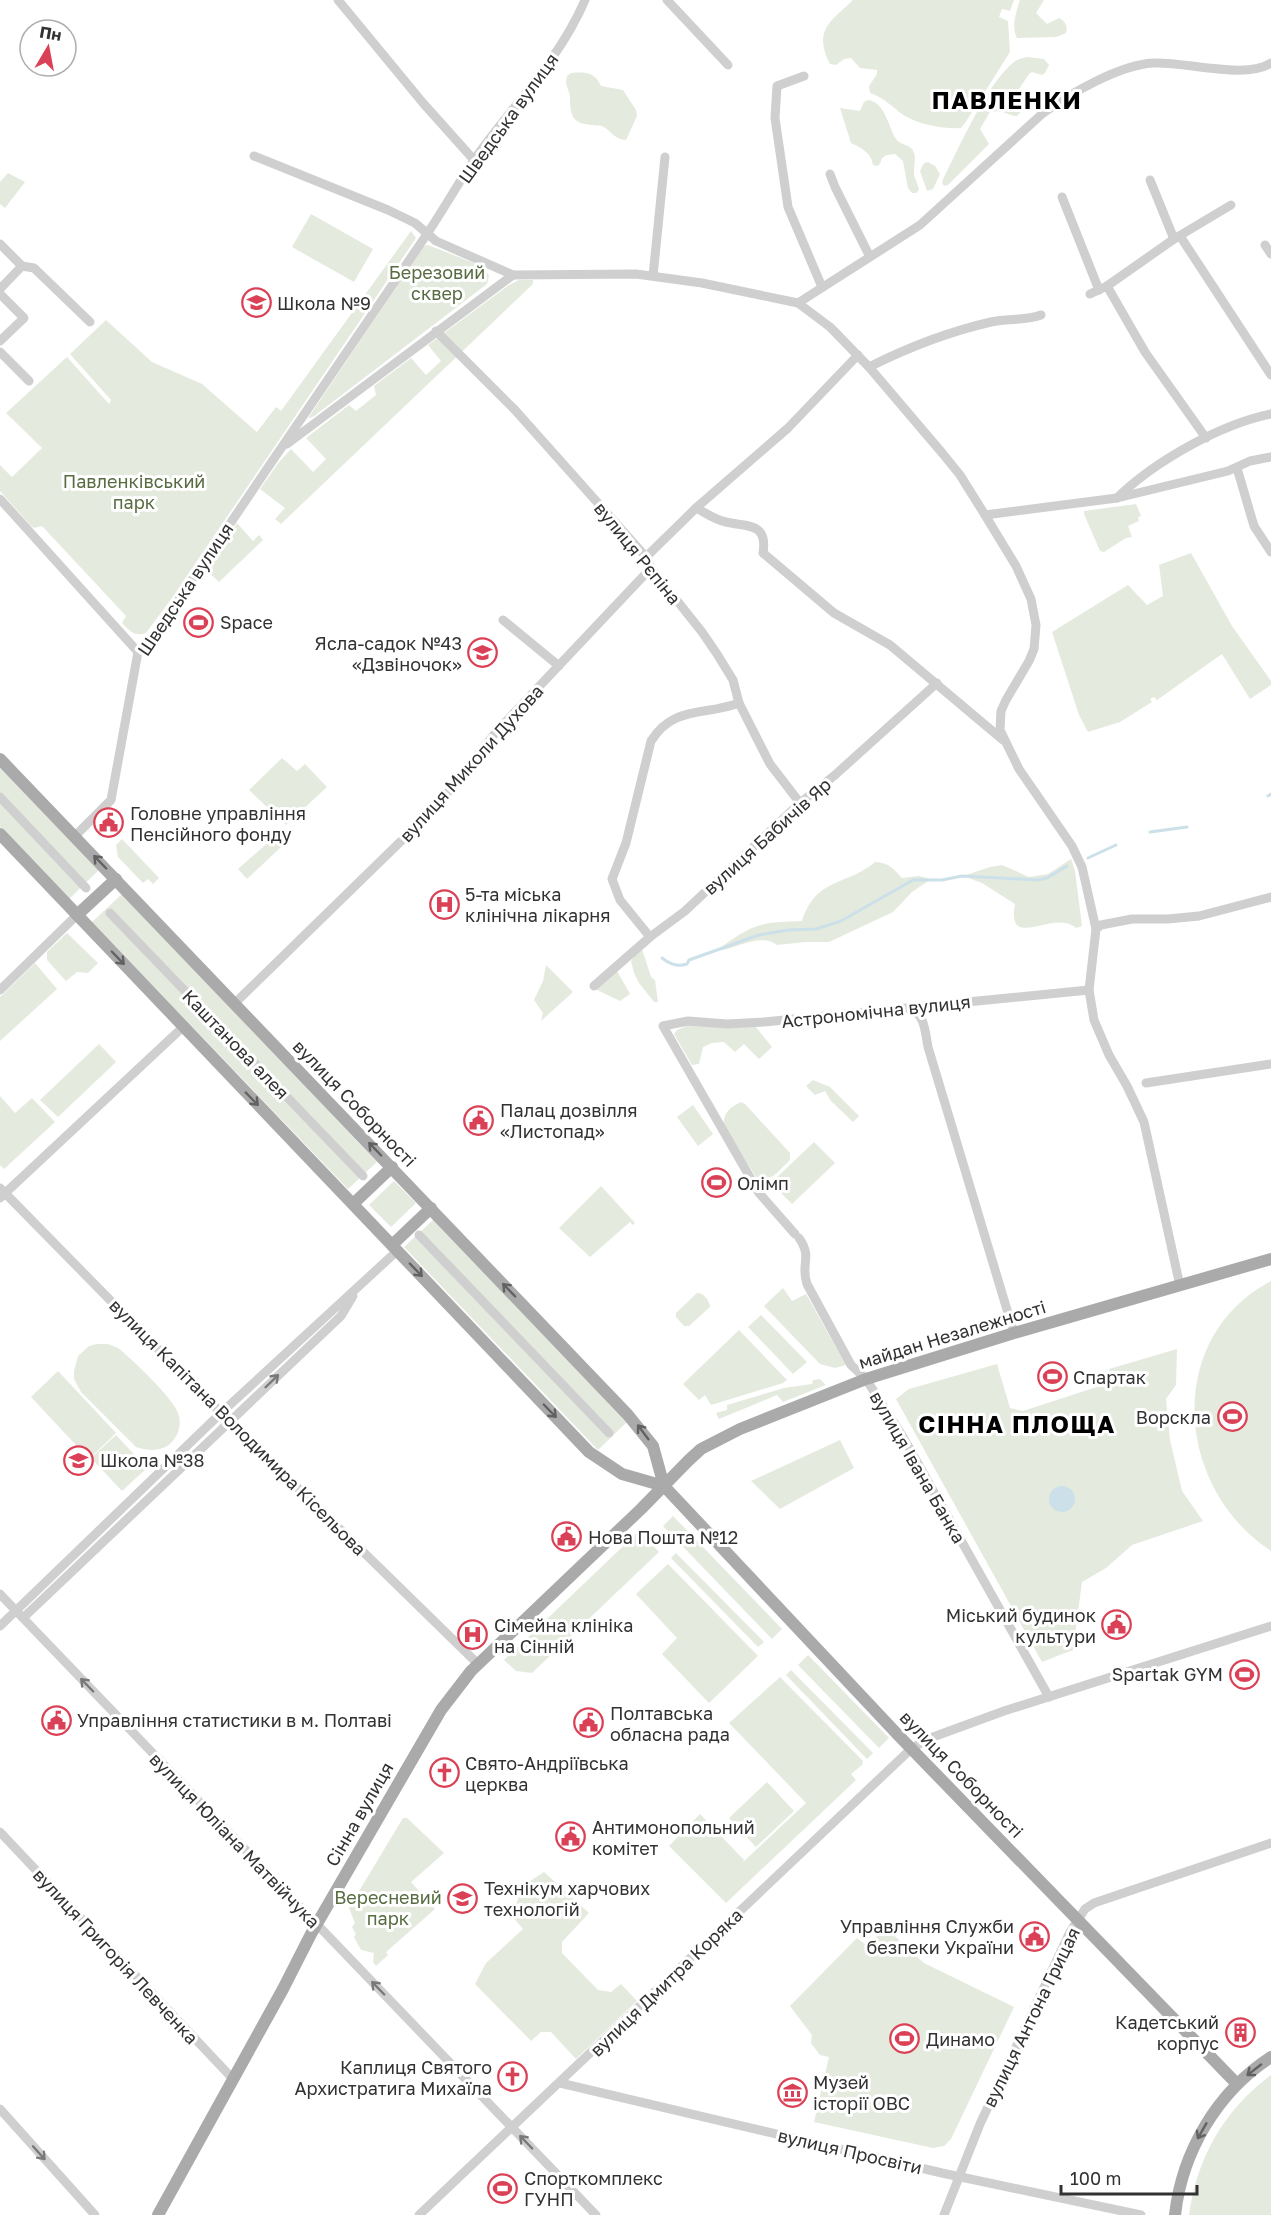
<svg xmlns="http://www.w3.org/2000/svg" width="1271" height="2215" font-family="'Golos Text',sans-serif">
  <rect width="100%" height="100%" fill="#fff"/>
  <!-- green -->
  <g fill="#e5eade">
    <path d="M853 0H1014L1010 11 1002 9 999 17 1008 21 1010 52 965 123 961 128C944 129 920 125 905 116 893 108 885 98 870 93L869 86 877 74V70L860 68 851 58 844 59 836 65 830 64C813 30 830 22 853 0Z"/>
    <path d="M1020 0H1044L1036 13 1047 24 1059 18C1065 21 1068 26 1066 33L1056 37 1017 38C1011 27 1016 12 1020 0Z"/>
    <path d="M1027 57 1044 59 1049 65 1045 73 1042 75 1032 72 1029 74 1017 92 1027 105 1017 116H1014L1000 111 990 112 980 129 989 144 948 185 944 186 942 183 943 179C959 148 987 83 1014 62 1018 59 1022 58 1027 57Z"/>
    <path d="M571 73C585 72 595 72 601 86L623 90 636 110 637 116 626 140C615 140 612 131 602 126 600 125 596 126 593 125 573 124 570 116 570 98 570 90 564 86 567 76Z"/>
    <path d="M868 100C885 102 888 126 896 139 901 146 912 144 914 153 916 158 914 166 914 172 914 178 918 184 919 190L916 193H912L908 188 903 161 895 154C886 155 882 155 880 164L877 166 873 165C871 152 861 148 851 143L840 108 860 111 864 102Z"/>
    <path d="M928 162 935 166 940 174 933 189 927 191 920 171 924 163Z"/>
    <path d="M8 173 25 182 5 208 0 204V182Z"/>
    <path d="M311 214 373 249 354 282 292 247Z"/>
    <path d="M411 231 416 238 172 598 146 633C134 637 130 631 122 623L126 616 42 526 34 528 31 526 0 491V465L12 477 42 448 6 413 67 357 109 404 111 400 70 354 106 320 152 362 202 384 257 432 276 407 281 411Z"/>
    <path d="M428 245 484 267 489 276 487 284 313 417 308 418 424 246Z"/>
    <path d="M519 280H533V284L281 524 275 519 285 508 260 489 279 462 291 449 313 472 326 459 306 438 349 405 356 411 376 395 374 386 411 358 426 375 441 361 428 345 509 285Z"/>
    <path d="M1136 504 1141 516 1138 517 1139 521 1128 526 1132 537 1126 538 1104 552 1100 551 1084 514V511Z"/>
    <path d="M237 523 253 541 259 535 263 540 219 582 206 570Z"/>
    <path d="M1191 553 1232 626 1271 681V685L1250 699 1222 654 1157 700 1154 697 1150 699 1152 702 1120 722 1088 732 1079 715 1052 632 1128 585 1147 605 1163 596 1159 565Z"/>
    <path d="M282 758 297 771 305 764 327 787 286 825 249 790Z"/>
    <path d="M0 768 99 870 69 899 0 827Z"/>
    <path d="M122 839 159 878 153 884 148 879 143 883 118 857 116 845Z"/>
    <path d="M272 839 281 847 247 879 238 869Z"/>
    <path d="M1071 859 1075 871 1082 926 1076 928C1054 908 1006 953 1015 904L982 883 963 876 990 867 1002 865 1029 877 1048 874Z"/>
    <path d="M875 862C889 863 893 868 902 878L919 876 931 879 912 892 893 912 829 942H806L777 945C759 932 735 950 716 951 751 925 758 922 802 921 816 877 847 886 875 862Z"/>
    <path d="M122 894 377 1162 348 1189 92 922Z"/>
    <path d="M67 933 98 963 88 973 77 972 66 981 47 960V952Z"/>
    <path d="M641 946 651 977 655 980 658 1002H654L639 983 634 973 631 961Z"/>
    <path d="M35 963 57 989 0 1041V997Z"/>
    <path d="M546 965 573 992 541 1021 543 1013 534 1000 543 981Z"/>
    <path d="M617 971 630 994 620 1001 595 989Z"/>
    <path d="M689 1025 755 1026 772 1047 759 1059 744 1044 735 1052 724 1042 712 1043 703 1047 699 1064 692 1065 674 1034 677 1030Z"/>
    <path d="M99 1044 116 1062 58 1117 40 1100Z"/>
    <path d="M813 1080 830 1087 859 1116 853 1122 831 1101 825 1091 815 1095 806 1086Z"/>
    <path d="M0 1096 15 1113 32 1098 55 1122 4 1169 0 1165Z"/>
    <path d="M741 1102 745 1104 790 1153V1160C780 1169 769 1186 756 1177L724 1126C722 1114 730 1107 741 1102Z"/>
    <path d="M693 1105 713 1134 698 1146 677 1117Z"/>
    <path d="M814 1142 835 1163 792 1204 771 1183Z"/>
    <path d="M394 1181 416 1203 391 1227 369 1205Z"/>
    <path d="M601 1186 635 1223 633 1225 630 1222 590 1257 559 1228Z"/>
    <path d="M433 1220 628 1421 598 1450 404 1247Z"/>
    <path d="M1271 1281V1551C1175 1488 1163 1338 1271 1281Z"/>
    <path d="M783 1288 792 1301 806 1294 846 1365 835 1368 820 1364 764 1306Z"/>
    <path d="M697 1293C703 1292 710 1301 710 1307L689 1326H684L676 1317V1313Z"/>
    <path d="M761 1315 807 1362 793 1374 748 1327Z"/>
    <path d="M739 1330 787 1380 783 1383 711 1405 705 1395 699 1400 683 1384Z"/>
    <path d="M97 1344H108L118 1348C132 1359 172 1397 178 1413 182 1423 179 1435 171 1443 161 1452 149 1451 136 1447L81 1392 74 1379V1371L78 1356 89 1346Z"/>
    <path d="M1177 1349 1176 1385 1166 1399 1170 1440 1182 1491 1203 1521 1132 1545 1106 1568 1082 1582 1073 1650 1042 1662 896 1399 909 1389 997 1364 1010 1408 1023 1411 1112 1382 1109 1369Z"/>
    <path d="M58 1371 116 1433 89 1459 31 1397Z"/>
    <path d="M820 1379 826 1385 783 1402 777 1395 719 1419 716 1413 727 1410V1405L784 1388 812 1384 813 1380Z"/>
    <path d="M116 1435 147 1468 122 1491 91 1458Z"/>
    <path d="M840 1440 854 1468 780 1509 751 1481Z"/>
    <path d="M673 1516 782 1629 772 1639 663 1526Z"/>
    <path d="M639 1531 659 1552 532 1673 516 1671 504 1660Z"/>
    <path d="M676 1553 764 1642 758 1647 671 1558Z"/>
    <path d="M668 1564 758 1656 709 1703 662 1654 677 1638 636 1594Z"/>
    <path d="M808 1655 889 1738 879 1748 798 1665Z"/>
    <path d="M791 1670 873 1753 867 1759 786 1675Z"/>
    <path d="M780 1677 863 1761 862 1765 851 1774 856 1780 726 1903 669 1846 700 1814 744 1860 742 1863 806 1803 729 1723Z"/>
    <path d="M767 1782 794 1811 756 1847 729 1818Z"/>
    <path d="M403 1818H407L444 1853 411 1882 435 1909 386 1952 388 1955 376 1966 373 1962 374 1953 361 1950 354 1937 356 1934 352 1927 355 1923 349 1908Z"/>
    <path d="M544 1872 589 1913 562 1942V1953L598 1990 611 1992 621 1984 637 2001 576 2059 551 2032H541L531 2041 475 1984 486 1963 523 1929 511 1915 524 1885Z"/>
    <path d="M886 1928 924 1963 1014 2007 951 2139 944 2146 933 2148 814 2122 829 2057 820 2055 811 2043 812 2035 790 2006 857 1938 866 1945 871 1942Z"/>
    <path d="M1271 2075V2215H1189C1197 2157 1224 2110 1271 2075Z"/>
  </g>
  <!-- water -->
  <circle fill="#cce0e9" cx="1062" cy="1499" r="13"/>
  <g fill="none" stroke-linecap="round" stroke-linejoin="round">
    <!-- stream -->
    <g stroke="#cce0e9" stroke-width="3">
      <path d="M1268 796 1271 794"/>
      <path d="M1150 832 1187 827"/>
      <path d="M1088 858 1116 845"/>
      <path d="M662 958C670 964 677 967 687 964L689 960 759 935 788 930 816 929 841 921 913 880H942L962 876 1038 880 1047 878 1067 866"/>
    </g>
    <!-- minor -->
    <g stroke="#cfcfcf" stroke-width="9">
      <path d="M338 0 423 103 474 160"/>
      <path d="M667 0 728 65"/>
      <path d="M804 76 777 86 775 118 788 207 822 287"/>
      <path d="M254 156 388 210 415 223 436 241 513 275 636 274 702 283 798 303 830 327 869 367 943 454 960 475 985 515 1016 566 1031 599 1036 625 1034 649 1029 661 1006 700 1001 711 1000 730 1019 769 1072 846 1082 867 1096 929 1089 990 1094 1020 1109 1055 1127 1086 1144 1122 1180 1286"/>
      <path d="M830 174 835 187 870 257"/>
      <path d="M1150 180 1174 239 1231 205"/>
      <path d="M1062 197 1099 290"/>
      <path d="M1180 236 1271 375"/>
      <path d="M0 244 22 266 34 268 90 322"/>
      <path d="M1265 245 1271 254"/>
      <path d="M653 276 665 157"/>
      <path d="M1107 286 1145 352 1206 438"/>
      <path d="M0 289 22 266"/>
      <path d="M0 294 24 318 0 341"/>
      <path d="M1090 294 1107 286 1174 239"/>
      <path d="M798 303 920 225 1042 114C1069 94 1119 65 1153 63 1184 61 1246 80 1271 63"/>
      <path d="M436 331 515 410 646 557 651 568 702 632 717 654 733 680 739 703 770 764 800 803"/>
      <path d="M0 352 29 381"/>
      <path d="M858 355 788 428 696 508C706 513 715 520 726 522 747 527 768 522 763 553L834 613 890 645 1003 740"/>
      <path d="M869 367C909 347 947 332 991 322 1007 318 1026 321 1041 315"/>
      <path d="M287 444 513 275"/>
      <path d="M1237 468 1254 526 1271 552"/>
      <path d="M1117 498C1155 461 1219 425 1271 414"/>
      <path d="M0 499 138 652"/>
      <path d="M985 515 1117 498 1228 471 1250 461 1271 457"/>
      <path d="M646 557 696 508"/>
      <path d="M503 620 559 666"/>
      <path d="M0 797 86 888"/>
      <path d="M75 836 111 800 138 652 159 629C247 498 336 367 425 237 442 212 457 185 474 160 511 107 559 61 585 0"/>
      <path d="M110 913 363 1176"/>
      <path d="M1096 929 1101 925 1132 919H1168L1199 916 1271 897"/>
      <path d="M650 937 620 900 612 879 626 843 651 741C674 705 705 716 739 703"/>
      <path d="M594 986 650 937 685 911 800 803 835 775 937 683"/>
      <path d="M0 990 77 915"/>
      <path d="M235 1003 437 806 497 731 651 568"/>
      <path d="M909 1008C925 1014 925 1031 928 1047L1014 1333"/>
      <path d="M1146 1083 1271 1064"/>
      <path d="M0 1188 221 1413 478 1664"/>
      <path d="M0 1198 183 1027"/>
      <path d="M795 1234 759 1193 663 1026 688 1021 727 1024 764 1022 1089 990"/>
      <path d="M419 1235 609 1433"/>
      <path d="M799 1238C813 1258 800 1264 807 1284L851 1365 866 1379 903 1437 1049 1697"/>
      <path d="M0 1594 596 2215"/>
      <path d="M23 1618 341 1316 353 1296"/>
      <path d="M0 1626 221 1413 397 1251"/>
      <path d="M0 1832 233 2079"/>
      <path d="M560 2083 942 2173 1141 2215"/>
      <path d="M0 2109 95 2215"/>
      <path d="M419 2215 912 1748 933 1737 1004 1711 1271 1626"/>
      <path d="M944 2215 980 2124 1070 1932 1085 1909 1094 1903 1271 1843"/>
    </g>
    <!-- major -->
    <g stroke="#aaa" stroke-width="12">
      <path d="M0 759 628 1415 653 1446 664 1486 899 1736 1237 2084"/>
      <path d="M0 834 589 1452 622 1474 664 1486"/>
      <path d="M77 915 116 879"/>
      <path d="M353 1204 392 1167"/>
      <path d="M392 1245 431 1208"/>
      <path d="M158 2215 283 1989 311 1934 441 1710 471 1671 641 1509 689 1460 701 1449 740 1429 866 1379 1014 1333 1271 1259"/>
      <path d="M1175 2215C1182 2152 1217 2092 1271 2057"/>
    </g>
  </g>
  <!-- one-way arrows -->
  <defs><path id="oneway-shaft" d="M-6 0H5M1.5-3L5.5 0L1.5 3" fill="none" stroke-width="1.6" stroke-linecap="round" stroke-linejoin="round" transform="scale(1.5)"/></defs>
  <g stroke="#626262">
    <use href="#oneway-shaft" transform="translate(100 862) rotate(-134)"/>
    <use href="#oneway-shaft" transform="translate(118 958) rotate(46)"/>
    <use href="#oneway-shaft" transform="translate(252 1099) rotate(46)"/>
    <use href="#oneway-shaft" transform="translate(375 1149) rotate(-134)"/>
    <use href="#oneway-shaft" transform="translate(416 1270) rotate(46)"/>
    <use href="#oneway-shaft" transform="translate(509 1290) rotate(-134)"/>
    <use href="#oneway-shaft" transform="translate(550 1411) rotate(46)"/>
    <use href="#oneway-shaft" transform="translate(643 1432) rotate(-127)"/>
    <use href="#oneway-shaft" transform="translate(1254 2070) rotate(142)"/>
    <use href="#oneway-shaft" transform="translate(1202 2131) rotate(120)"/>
  </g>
  <g stroke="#797979">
    <use href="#oneway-shaft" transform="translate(272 1381) rotate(-44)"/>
    <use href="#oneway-shaft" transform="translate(87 1685) rotate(-134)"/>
    <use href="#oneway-shaft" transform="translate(378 1988) rotate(-134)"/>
    <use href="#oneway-shaft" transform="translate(526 2142) rotate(-134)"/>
    <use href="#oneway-shaft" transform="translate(39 2153) rotate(48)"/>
  </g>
  <!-- icons -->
  <defs>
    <symbol id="school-ring" viewBox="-11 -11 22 22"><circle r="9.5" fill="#fff" stroke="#db4156" stroke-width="1.5"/><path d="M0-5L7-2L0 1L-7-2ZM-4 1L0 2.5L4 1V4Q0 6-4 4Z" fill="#db4156"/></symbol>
    <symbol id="stadium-ring" viewBox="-11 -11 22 22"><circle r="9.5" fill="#fff" stroke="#db4156" stroke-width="1.5"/><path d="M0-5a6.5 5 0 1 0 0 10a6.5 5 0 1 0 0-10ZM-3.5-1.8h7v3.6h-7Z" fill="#db4156"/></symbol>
    <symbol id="civic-ring" viewBox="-11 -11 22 22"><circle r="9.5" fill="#fff" stroke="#db4156" stroke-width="1.5"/><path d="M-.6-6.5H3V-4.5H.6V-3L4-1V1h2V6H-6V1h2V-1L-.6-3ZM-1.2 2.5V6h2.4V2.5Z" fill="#db4156"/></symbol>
    <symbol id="hospital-ring" viewBox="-11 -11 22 22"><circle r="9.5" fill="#fff" stroke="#db4156" stroke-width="1.5"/><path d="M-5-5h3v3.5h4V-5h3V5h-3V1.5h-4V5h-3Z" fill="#db4156"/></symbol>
    <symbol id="church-ring" viewBox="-11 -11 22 22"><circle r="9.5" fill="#fff" stroke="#db4156" stroke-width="1.5"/><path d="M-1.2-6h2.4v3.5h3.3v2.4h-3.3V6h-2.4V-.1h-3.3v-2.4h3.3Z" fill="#db4156"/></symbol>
    <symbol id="university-ring" viewBox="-11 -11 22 22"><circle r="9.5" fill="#fff" stroke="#db4156" stroke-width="1.5"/><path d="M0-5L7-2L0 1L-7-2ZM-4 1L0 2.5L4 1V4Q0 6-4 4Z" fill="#db4156"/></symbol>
    <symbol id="building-ring" viewBox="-11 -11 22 22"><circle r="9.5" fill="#fff" stroke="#db4156" stroke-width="1.5"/><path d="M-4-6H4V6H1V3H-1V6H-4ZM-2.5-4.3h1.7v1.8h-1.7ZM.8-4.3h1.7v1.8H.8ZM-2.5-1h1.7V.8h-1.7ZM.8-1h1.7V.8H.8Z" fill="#db4156"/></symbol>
    <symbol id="museum-ring" viewBox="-11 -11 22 22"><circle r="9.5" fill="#fff" stroke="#db4156" stroke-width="1.5"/><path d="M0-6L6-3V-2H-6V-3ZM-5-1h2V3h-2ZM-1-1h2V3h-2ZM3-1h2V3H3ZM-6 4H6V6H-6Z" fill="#db4156"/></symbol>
  </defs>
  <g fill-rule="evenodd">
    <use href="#school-ring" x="240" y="286" width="33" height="33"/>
    <use href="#stadium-ring" x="182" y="606" width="33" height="33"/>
    <use href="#school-ring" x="466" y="636" width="33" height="33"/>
    <use href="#civic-ring" x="92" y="806" width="33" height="33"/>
    <use href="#hospital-ring" x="428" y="888" width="33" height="33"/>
    <use href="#civic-ring" x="462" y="1104" width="33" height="33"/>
    <use href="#stadium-ring" x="700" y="1166" width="33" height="33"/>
    <use href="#stadium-ring" x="1036" y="1360" width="33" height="33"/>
    <use href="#stadium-ring" x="1216" y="1400" width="33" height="33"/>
    <use href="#school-ring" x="62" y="1444" width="33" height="33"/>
    <use href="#civic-ring" x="550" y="1520" width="33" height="33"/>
    <use href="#civic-ring" x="1100" y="1608" width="33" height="33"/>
    <use href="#hospital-ring" x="456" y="1618" width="33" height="33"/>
    <use href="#stadium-ring" x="1228" y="1658" width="33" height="33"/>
    <use href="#civic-ring" x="40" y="1704" width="33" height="33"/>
    <use href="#civic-ring" x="572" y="1706" width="33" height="33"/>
    <use href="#church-ring" x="428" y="1756" width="33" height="33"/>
    <use href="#civic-ring" x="554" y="1820" width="33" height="33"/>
    <use href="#university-ring" x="446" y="1882" width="33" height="33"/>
    <use href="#civic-ring" x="1018" y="1920" width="33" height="33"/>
    <use href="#building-ring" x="1224" y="2016" width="33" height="33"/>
    <use href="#stadium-ring" x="888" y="2022" width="33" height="33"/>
    <use href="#church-ring" x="496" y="2060" width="33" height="33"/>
    <use href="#museum-ring" x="776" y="2076" width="33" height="33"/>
    <use href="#stadium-ring" x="486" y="2172" width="33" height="33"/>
  </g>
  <g text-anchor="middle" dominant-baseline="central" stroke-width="6" stroke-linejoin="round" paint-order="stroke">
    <!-- street labels -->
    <g font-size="18" fill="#323232" stroke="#fff">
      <text transform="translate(508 118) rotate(-54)">Шведська вулиця</text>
      <text transform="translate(638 553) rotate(51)">вулиця Рєпіна</text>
      <text transform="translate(185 589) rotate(-56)">Шведська вулиця</text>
      <text transform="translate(471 763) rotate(-48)">вулиця Миколи Духова</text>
      <text transform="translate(767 836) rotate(-42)">вулиця Бабичів Яр</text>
      <text transform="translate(876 1011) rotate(-6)">Астрономічна вулиця</text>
      <text transform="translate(236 1044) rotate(46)">Каштанова алея</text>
      <text transform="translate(355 1103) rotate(46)">вулиця Соборності</text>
      <text transform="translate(952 1334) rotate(-17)">майдан Незалежності</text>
      <text transform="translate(238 1427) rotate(45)">вулиця Капітана Володимира Кісельова</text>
      <text transform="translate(918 1467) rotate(60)">вулиця Івана Банка</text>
      <text transform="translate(962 1774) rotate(46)">вулиця Соборності</text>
      <text transform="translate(359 1814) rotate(-60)">Сінна вулиця</text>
      <text transform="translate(235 1840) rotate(46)">вулиця Юліана Матвійчука</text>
      <text transform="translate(116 1956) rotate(47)">вулиця Григорія Левченка</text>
      <text transform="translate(666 1982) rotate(-44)">вулиця Дмитра Коряка</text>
      <text transform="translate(1031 2017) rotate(-64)">вулиця Антона Грицая</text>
      <text transform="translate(850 2151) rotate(13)">вулиця Просвіти</text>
    </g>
    <!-- park labels -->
    <g font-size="18" fill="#586b41" stroke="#fff">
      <text x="437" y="272">Березовий<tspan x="437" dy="21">сквер</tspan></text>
      <text x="134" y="481">Павленківський<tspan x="134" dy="21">парк</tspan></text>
      <text x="388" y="1897">Вересневий<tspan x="388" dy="21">парк</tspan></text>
    </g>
    <!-- poi labels -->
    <g font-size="18" fill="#323232" stroke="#fff" text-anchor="start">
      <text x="277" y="303">Школа №9</text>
      <text x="220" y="622">Space</text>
      <text x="462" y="643" text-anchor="end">Ясла-садок №43<tspan x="462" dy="21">«Дзвіночок»</tspan></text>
      <text x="130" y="813">Головне управління<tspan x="130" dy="21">Пенсійного фонду</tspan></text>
      <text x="465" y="894">5-та міська<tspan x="465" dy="21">клінічна лікарня</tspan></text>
      <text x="500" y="1110">Палац дозвілля<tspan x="500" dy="21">«Листопад»</tspan></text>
      <text x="737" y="1183">Олімп</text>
      <text x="1073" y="1377">Спартак</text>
      <text x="1211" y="1417" text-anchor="end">Ворскла</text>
      <text x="100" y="1460">Школа №38</text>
      <text x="588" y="1537">Нова Пошта №12</text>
      <text x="1096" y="1615" text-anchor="end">Міський будинок<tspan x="1096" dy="21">культури</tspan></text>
      <text x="494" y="1625">Сімейна клініка<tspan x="494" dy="21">на Сінній</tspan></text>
      <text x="1223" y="1674" text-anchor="end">Spartak GYM</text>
      <text x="610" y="1713">Полтавська<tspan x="610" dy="21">обласна рада</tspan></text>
      <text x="77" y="1720">Управління статистики в м. Полтаві</text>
      <text x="465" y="1763">Свято-Андріївська<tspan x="465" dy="21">церква</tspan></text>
      <text x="592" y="1827">Антимонопольний<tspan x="592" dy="21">комітет</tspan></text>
      <text x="484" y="1888">Технікум харчових<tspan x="484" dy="21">технологій</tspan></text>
      <text x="1014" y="1926" text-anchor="end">Управління Служби<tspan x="1014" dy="21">безпеки України</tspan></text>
      <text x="1219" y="2022" text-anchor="end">Кадетський<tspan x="1219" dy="21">корпус</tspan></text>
      <text x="926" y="2039">Динамо</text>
      <text x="492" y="2067" text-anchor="end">Каплиця Святого<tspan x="492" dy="21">Архистратига Михаїла</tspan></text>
      <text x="813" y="2082">Музей<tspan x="813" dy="21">історії ОВС</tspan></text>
      <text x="524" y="2178">Спорткомплекс<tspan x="524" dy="21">ГУНП</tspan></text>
    </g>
    <!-- district labels -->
    <g font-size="24" font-weight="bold" letter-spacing="1.5" fill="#000" stroke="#fff">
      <text x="1007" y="99">ПАВЛЕНКИ</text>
      <text x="1017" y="1423">СІННА ПЛОЩА</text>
    </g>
  </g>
  <!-- north arrow -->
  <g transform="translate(48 48) rotate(10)"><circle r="28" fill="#ffffff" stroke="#adadad" stroke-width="1.5"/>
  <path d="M0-4.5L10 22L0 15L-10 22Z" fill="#db4156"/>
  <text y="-9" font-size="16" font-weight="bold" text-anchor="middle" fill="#323232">Пн</text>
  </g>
  <!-- scale -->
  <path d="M1061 2185v9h136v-9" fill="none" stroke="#323232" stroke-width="3"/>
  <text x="1070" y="2185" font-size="18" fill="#323232" stroke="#ffffff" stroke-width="4.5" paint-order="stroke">100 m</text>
</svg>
